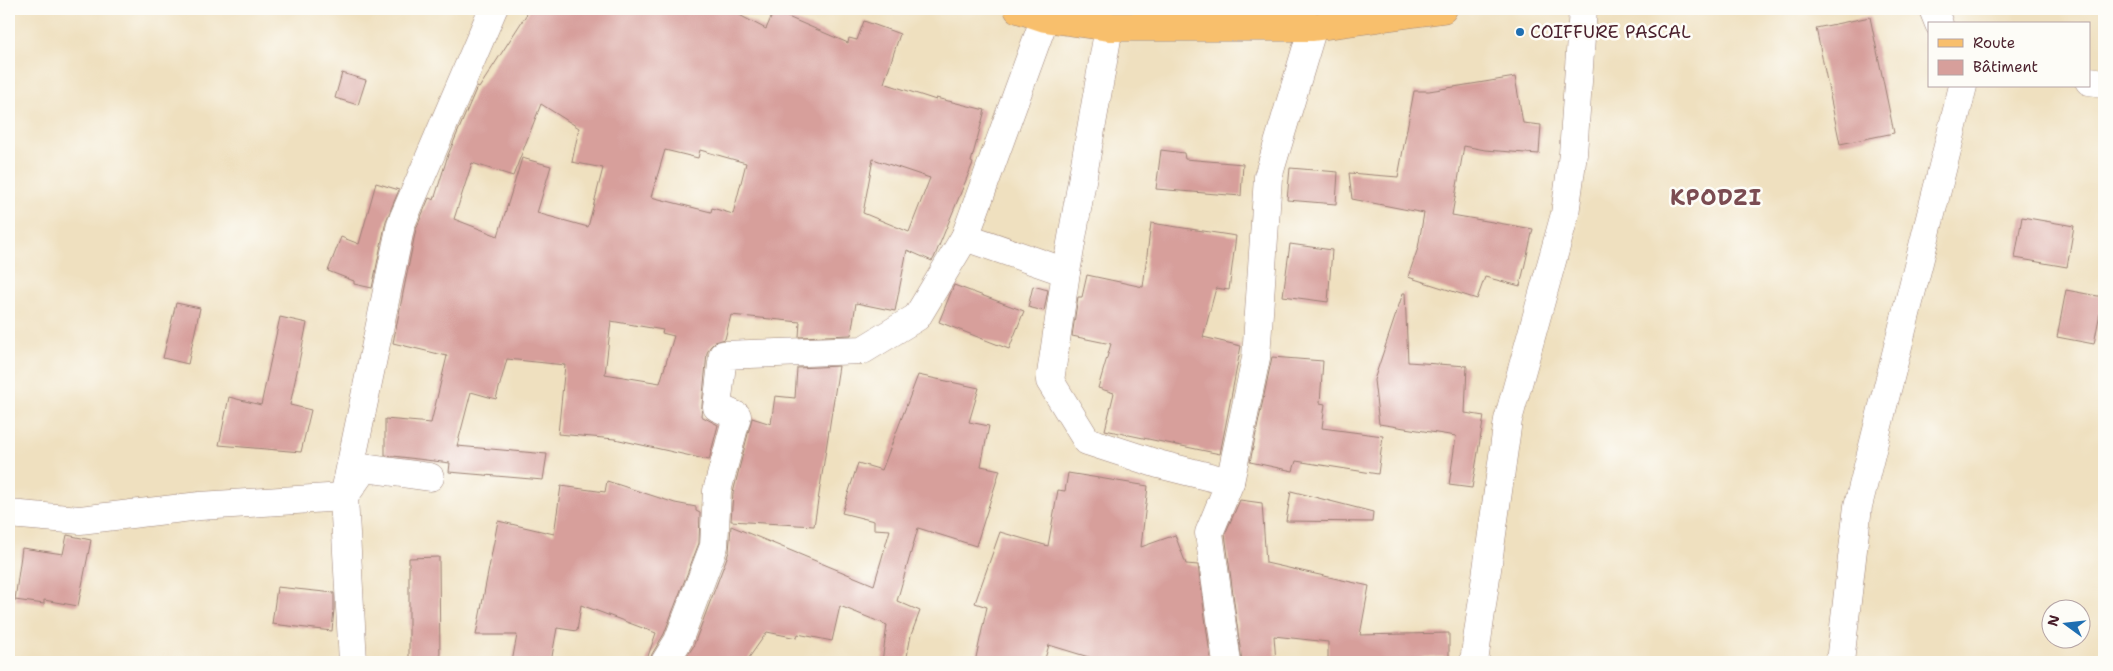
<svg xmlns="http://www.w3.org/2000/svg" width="2113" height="671" font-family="'Shantell Sans',sans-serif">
  <rect width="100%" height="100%" fill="#fdfcf7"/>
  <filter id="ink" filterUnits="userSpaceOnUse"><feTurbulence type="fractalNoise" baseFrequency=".02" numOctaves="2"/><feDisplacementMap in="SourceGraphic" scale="10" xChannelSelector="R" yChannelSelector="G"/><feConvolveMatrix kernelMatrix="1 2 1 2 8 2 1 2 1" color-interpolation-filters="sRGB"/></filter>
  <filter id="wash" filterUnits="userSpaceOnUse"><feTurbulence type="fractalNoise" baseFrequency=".0096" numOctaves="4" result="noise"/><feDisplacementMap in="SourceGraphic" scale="20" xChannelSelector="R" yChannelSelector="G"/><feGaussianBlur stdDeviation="1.12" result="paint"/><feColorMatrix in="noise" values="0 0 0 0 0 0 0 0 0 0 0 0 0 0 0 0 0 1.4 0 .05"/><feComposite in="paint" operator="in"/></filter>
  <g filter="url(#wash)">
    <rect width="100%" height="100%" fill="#efe0bf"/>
    <g id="blocks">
      <!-- building -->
      <g fill="#d79f9b" fill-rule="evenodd">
        <path d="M530 9H728L766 29 774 11 848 43 849 38 857 40 864 21 900 34 884 83 936 100V98L985 110 971 162 973 163 934 258 932 261 907 250 895 311 856 303 851 335 799 337 800 322 731 315 725 339 715 342 710 347 707 353 701 416 718 425 709 460 615 439 558 434 565 365 507 359 496 399 471 392 457 446 547 454 543 480 449 472 450 463 385 455V419L431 423 447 356 393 343 416 229 429 198 434 200 448 155 477 87 479 88ZM541 104 579 128 572 162 603 168 588 227 537 213 551 166 522 158 498 236 454 219 472 163 513 176ZM665 150 698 158 700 150 746 163 733 214 712 208 711 212 651 197ZM873 159 930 178 909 232 863 213ZM611 321 663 330 662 333 674 336 660 383 605 374Z"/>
        <path d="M1870 17 1894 133 1840 144 1816 28Z"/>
        <path d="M342 73 366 80 358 105 335 98Z"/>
        <path d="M1515 77 1523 123 1541 125 1539 154 1485 150 1464 146 1452 215 1533 229 1520 286 1485 277 1477 299 1408 277 1418 248 1424 213 1352 199 1349 173 1398 177 1414 91H1429Z"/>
        <path d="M1161 150 1184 153 1185 159 1243 164 1241 196 1156 189Z"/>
        <path d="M1290 168 1338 172 1336 204 1287 200Z"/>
        <path d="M376 183 399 190 386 221 372 288 354 284V281L328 271 341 237 359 244Z"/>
        <path d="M2022 217 2074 226 2067 267 2015 258Z"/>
        <path d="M1151 223 1236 236 1229 290 1216 288 1203 337 1241 346 1220 454 1105 430 1114 393 1098 388 1111 344 1072 336 1078 297H1082L1087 275 1143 287Z"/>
        <path d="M1290 244 1332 250 1328 302 1283 296Z"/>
        <path d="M954 285 1024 311 1009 349 939 322Z"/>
        <path d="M1033 286 1048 290 1044 311 1028 307Z"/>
        <path d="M2066 290 2103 297 2094 344 2057 337Z"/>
        <path d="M1403 293H1405L1408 362 1467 366 1465 413 1484 416 1472 488 1449 485 1456 436 1379 424 1374 380Z"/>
        <path d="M176 303 200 308 188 364 163 358Z"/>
        <path d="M280 317 307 323 290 405 311 410 301 452 219 445 229 397 261 405Z"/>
        <path d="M1272 357 1323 361 1320 403 1325 404 1322 428 1383 436 1378 474 1296 461 1293 471 1250 462Z"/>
        <path d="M839 366 814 526 731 521 733 493 752 418 771 424 775 396 795 398 797 368Z"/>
        <path d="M918 375 979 388 969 422 989 426 981 466 1000 470 976 546 918 528 897 601 920 611 911 635 906 662H882L887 625 840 606 832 641 798 634 797 638 767 632 746 662H683L693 647 729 552 731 526 874 585 890 530 874 529V521L842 513 858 463 882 470Z"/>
        <path d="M1068 473 1148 486 1141 547 1175 535 1186 564 1198 565 1211 662H1105L1049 645 1044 662H975L987 607 975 603 1000 532 1048 546 1058 490 1065 491Z"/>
        <path d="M607 481 675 503 696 507V511L700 513 699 543 664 634 652 654 649 662H646L656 633 581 605 577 631 557 628 551 662H512L517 635H476L498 521 554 534 561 486 605 492Z"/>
        <path d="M1291 491 1373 512 1372 522 1286 521Z"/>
        <path d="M1240 500 1262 503 1266 563 1369 586 1360 635 1449 633V657H1420V662H1328V642L1274 636 1276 662H1242L1225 534Z"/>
        <path d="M67 535 91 540 78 606 44 600V604L15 600 22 548 63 554Z"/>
        <path d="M439 557 440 662H409V558Z"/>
        <path d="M277 587 334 593V609L332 631 272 624Z"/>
      </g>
    </g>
  </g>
  <g filter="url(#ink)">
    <use href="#blocks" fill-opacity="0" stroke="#9c8075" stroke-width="1"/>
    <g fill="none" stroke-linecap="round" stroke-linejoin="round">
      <defs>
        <g id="street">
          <path d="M1933 9 1939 24"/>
          <path d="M1109 27 1066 272 1050 381 1087 441 1158 464 1230 482 1209 533 1227 662"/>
          <path d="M2089 81 2104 83"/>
          <path d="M965 237 1066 272"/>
          <path d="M1230 482 1256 358 1268 177 1313 27"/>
          <path d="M9 514 80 520 200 506 344 497 364 468 430 477"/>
          <path d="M353 662 344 497 401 224 493 9"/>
          <path d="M665 662 678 641 714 546 717 491 737 416 717 407 723 355 863 350 917 317 965 237 1048 9"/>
          <path d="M1474 662 1508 420 1565 214 1573 154 1583 9"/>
          <path d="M1840 662 1858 506 1963 86"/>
        </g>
        <path id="primary" d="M1018 9 1045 18 1109 27H1313L1443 9"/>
      </defs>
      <!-- street casing -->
      <use href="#street" stroke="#9c8075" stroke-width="29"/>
      <!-- primary casing -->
      <use href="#primary" stroke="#9c8075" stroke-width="29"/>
      <!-- street -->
      <use href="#street" stroke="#fff" stroke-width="28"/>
      <!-- primary -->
      <use href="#primary" stroke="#f8bf6c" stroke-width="28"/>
    </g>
  </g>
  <!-- markers -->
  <circle fill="#1f6fb2" stroke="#fdfcf7" stroke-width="2" cx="1520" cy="32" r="5"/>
  <g text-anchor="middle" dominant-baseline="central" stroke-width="5" stroke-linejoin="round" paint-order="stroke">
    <!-- poi labels -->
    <g font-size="18" fill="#4a1f2b" stroke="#fdfcf7" text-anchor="start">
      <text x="1530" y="32">COIFFURE PASCAL</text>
    </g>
    <!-- district labels -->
    <g font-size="22" font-weight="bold" letter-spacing="1" fill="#7b4c52" stroke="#fdfcf7">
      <text x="1716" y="197">KPODZI</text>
    </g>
  </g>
  <!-- margin -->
  <rect width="2113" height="671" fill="none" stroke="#fdfcf7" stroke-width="30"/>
  <!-- legend -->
  <rect x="1928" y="22" width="162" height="65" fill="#fdfcf7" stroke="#b5a4a5"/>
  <rect x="1938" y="39" width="25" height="8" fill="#f8bf6c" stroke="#b5a4a5"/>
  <text x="1973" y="48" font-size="15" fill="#4a1f2b">Route</text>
  <rect x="1938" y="60" width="25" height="15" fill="#d79f9b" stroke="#b5a4a5"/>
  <text x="1973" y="72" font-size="15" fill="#4a1f2b">Bâtiment</text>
  <!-- north arrow -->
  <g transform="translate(2066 624) rotate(285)"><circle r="24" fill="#fdfcf7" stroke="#b5a4a5"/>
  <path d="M0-4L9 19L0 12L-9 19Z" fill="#1f6fb2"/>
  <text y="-8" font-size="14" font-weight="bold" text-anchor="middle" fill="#4a1f2b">N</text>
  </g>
</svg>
